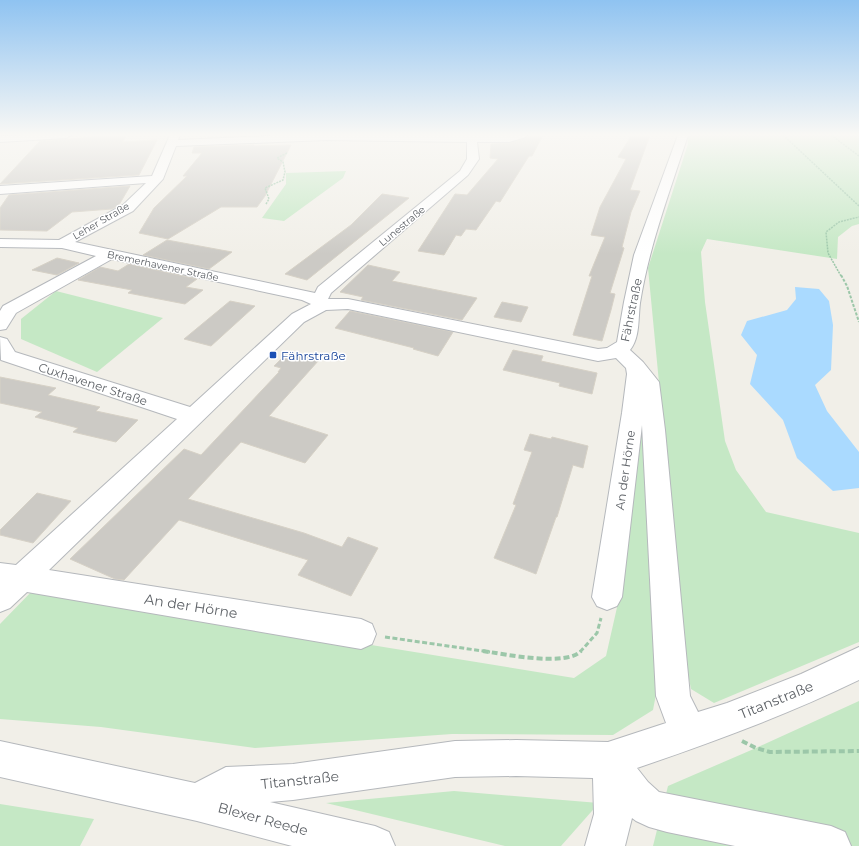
<svg xmlns="http://www.w3.org/2000/svg" width="859" height="846" font-family="Montserrat,sans-serif">
  <rect width="100%" height="100%" fill="#f1efe8"/>
  <!-- green -->
  <g fill="#c5e8c5">
    <path d="M687 135H859V224L852 226 838 237 837 259 707 239 701 252 705 302 725 441 736 470 766 512 859 533V642L714 703 691 689 686 664 648 268 688 144Z"/>
    <path d="M346 171 343 178 284 221 262 218 286 184V173Z"/>
    <path d="M56 291 163 318 97 372 21 339V319Z"/>
    <path d="M641 405 662 663 653 710 613 735 452 734 255 748 101 727 0 719V624L33 590 574 678 606 656 618 603Z"/>
    <path d="M859 701V846H653L668 786 756 748Z"/>
    <path d="M454 791 599 803 561 846H505L326 803Z"/>
    <path d="M0 804 94 819 80 846H0Z"/>
  </g>
  <!-- water -->
  <path fill="#aadaff" d="M795 287 819 289 829 301 833 325 831 370 815 385 827 411 859 452V488L833 491 797 458 783 420 750 384 757 355 741 335 747 321 787 310 796 299Z"/>
  <!-- building -->
  <g fill="#cccac5" stroke="#d6d1c6">
    <path d="M126 135 123 142 157 140 139 175 0 184 40 141Z"/>
    <path d="M528 135H543L532 156H529L500 202 496 201 476 230 466 229 461 236 456 235 444 255 418 251 455 194 467 195 498 159 490 158 491 144 509 143 526 138Z"/>
    <path d="M632 135H650L630 190 640 191 631 212 622 247 624 248 610 293 615 294 611 310 602 341 573 335 592 276H589L605 237 591 235 600 207 626 159 618 157Z"/>
    <path d="M254 145V146L291 145 265 196 257 207H221L168 239 139 233 154 208 187 176H183L202 153H192L194 147Z"/>
    <path d="M130 186 119 205 112 209 72 212 47 231 0 230V208L9 195Z"/>
    <path d="M382 194 409 198 307 280 285 274 351 225Z"/>
    <path d="M167 240 232 252 209 269 143 255Z"/>
    <path d="M57 258 79 263 57 275 32 270Z"/>
    <path d="M129 264 197 279 186 287 203 290 185 304 128 293 132 290 78 280 100 267 118 271Z"/>
    <path d="M368 265 400 272 392 281 477 298 462 320 361 300 363 297 340 292Z"/>
    <path d="M230 301 255 306 211 346 184 339Z"/>
    <path d="M502 302 528 307 521 322 494 317Z"/>
    <path d="M350 311 453 332 438 356 413 349 414 348 335 328Z"/>
    <path d="M513 350 543 356 541 361 597 373 592 394 559 386 560 383 503 370Z"/>
    <path d="M287 353 319 360 269 416 328 435 305 463 241 442 188 499 304 533 342 547 348 537 378 548 351 596 298 575 308 560 179 520 124 580 115 579 70 559 184 449 201 455 279 372H278L281 368 274 366Z"/>
    <path d="M0 377 56 388 48 395 100 407 96 411 138 420 116 442 73 432 78 428 35 417 42 412 0 403Z"/>
    <path d="M530 434 551 439 552 437 588 446 583 468 573 465 557 517H556L536 574 494 558 516 505 513 504 532 452 524 450Z"/>
    <path d="M37 493 71 501 33 543 0 535V530Z"/>
  </g>
  <g fill="none" stroke-linecap="round" stroke-linejoin="round">
    <defs>
      <g id="minor">
        <path d="M71 135 66 138 0 142V136Z"/>
        <path d="M170 135H180L178 140 290 135H527L526 137 509 142H477L479 159 468 175 331 293 328 299H348L598 349 607 348 617 342 624 302 634 255 678 135H688C670 191 649 246 640 303 638 319 640 338 630 350L643 362 659 382 665 430 690 696 698 712 727 703 801 674 859 647V680C787 715 713 742 637 768L648 782 659 792 831 826 845 832 851 846H735L667 832 649 827 636 821 632 818 625 846H585L594 814 593 778 516 776 455 777 293 800 270 802 375 826 389 832 395 846H292L197 821 0 777V741L195 783 226 767 293 764 455 741 516 740 608 742 666 723 656 696 642 425 622 597 617 606 607 610 597 606 592 597 622 413 627 374 626 368 616 358 598 361 348 309 326 310 304 322 49 570 361 619 372 624 376 634 372 644 361 649 27 592 10 608 0 612V563L16 565 177 419 1 360 0 337 7 339 15 352 190 407 292 314 311 304 302 300 112 259 16 313 6 329 0 330V311L3 306 96 256 62 248 0 247V239L59 240 123 205 146 183 0 194V186L152 176ZM326 140 467 142V159L460 171 318 287 315 293 75 242 133 211 163 179 176 146Z"/>
      </g>
    </defs>
    <!-- minor casing -->
    <use href="#minor" stroke="#b5b8bc" stroke-width="2"/>
    <!-- path-far3 -->
    <g stroke="#9cc7a9" stroke-width="1.5" stroke-dasharray="2 1" stroke-linecap="butt">
      <path d="M783 135 859 206"/>
      <path d="M831 135 859 156"/>
      <path d="M266 204 269 199 265 188 283 180 285 172 283 162 277 158 287 153"/>
      <path d="M841 276 828 253 826 232 839 222 859 217"/>
    </g>
    <!-- path-far2 -->
    <path stroke="#9cc7a9" stroke-width="2" stroke-dasharray="3 1.5" stroke-linecap="butt" d="M841 275 847 286 859 322"/>
    <!-- path-far1 -->
    <g stroke="#9cc7a9" stroke-width="3" stroke-dasharray="5 2.5" stroke-linecap="butt">
      <path d="M385 637 490 652"/>
      <path d="M580 652 597 633 601 618"/>
    </g>
    <!-- path -->
    <g stroke="#9cc7a9" stroke-width="4" stroke-dasharray="6 3" stroke-linecap="butt">
      <path d="M483 651C504 654 566 667 581 651"/>
      <path d="M742 741 756 748 770 752 859 751"/>
    </g>
    <!-- minor -->
    <use href="#minor" fill="#fff" fill-rule="evenodd"/>
  </g>
  <!-- sky -->
  <linearGradient id="sky" x2="0" y2="1"><stop stop-color="#8fc3f1"/><stop offset="0.53" stop-color="#f9f8f5"/><stop offset="1" stop-color="#f9f8f5" stop-opacity="0"/></linearGradient>
  <rect width="859" height="254" fill="url(#sky)"/>
  <!-- markers -->
  <rect fill="#1a4fb4" stroke="#fff" stroke-width="1.5" x="269" y="351" width="8" height="8" rx="2"/>
  <g text-anchor="middle" dominant-baseline="central" stroke-width="3" stroke-linejoin="round" paint-order="stroke">
    <!-- far-street labels -->
    <g font-size="10" fill="#5f6368" stroke="#fff">
      <text transform="translate(101 221) rotate(-30)">Leher Straße</text>
      <text transform="translate(402 226) rotate(-40)">Lunestraße</text>
      <text transform="translate(163 266) rotate(12)">Bremerhavener Straße</text>
    </g>
    <!-- street labels -->
    <g font-size="12" fill="#5f6368" stroke="#fff">
      <text transform="translate(631 310) rotate(-78)">Fährstraße</text>
      <text transform="translate(93 384) rotate(18)">Cuxhavener Straße</text>
      <text transform="translate(625 470) rotate(-82)">An der Hörne</text>
    </g>
    <!-- transit labels -->
    <g font-size="12" fill="#164399" stroke="#fff" text-anchor="start">
      <text x="281" y="355">Fährstraße</text>
    </g>
    <!-- near-street labels -->
    <g font-size="14" fill="#5f6368" stroke="#fff">
      <text transform="translate(191 606) rotate(9)">An der Hörne</text>
      <text transform="translate(776 700) rotate(-22)">Titanstraße</text>
      <text transform="translate(300 780) rotate(-6)">Titanstraße</text>
      <text transform="translate(263 819) rotate(15)">Blexer Reede</text>
    </g>
  </g>
</svg>
